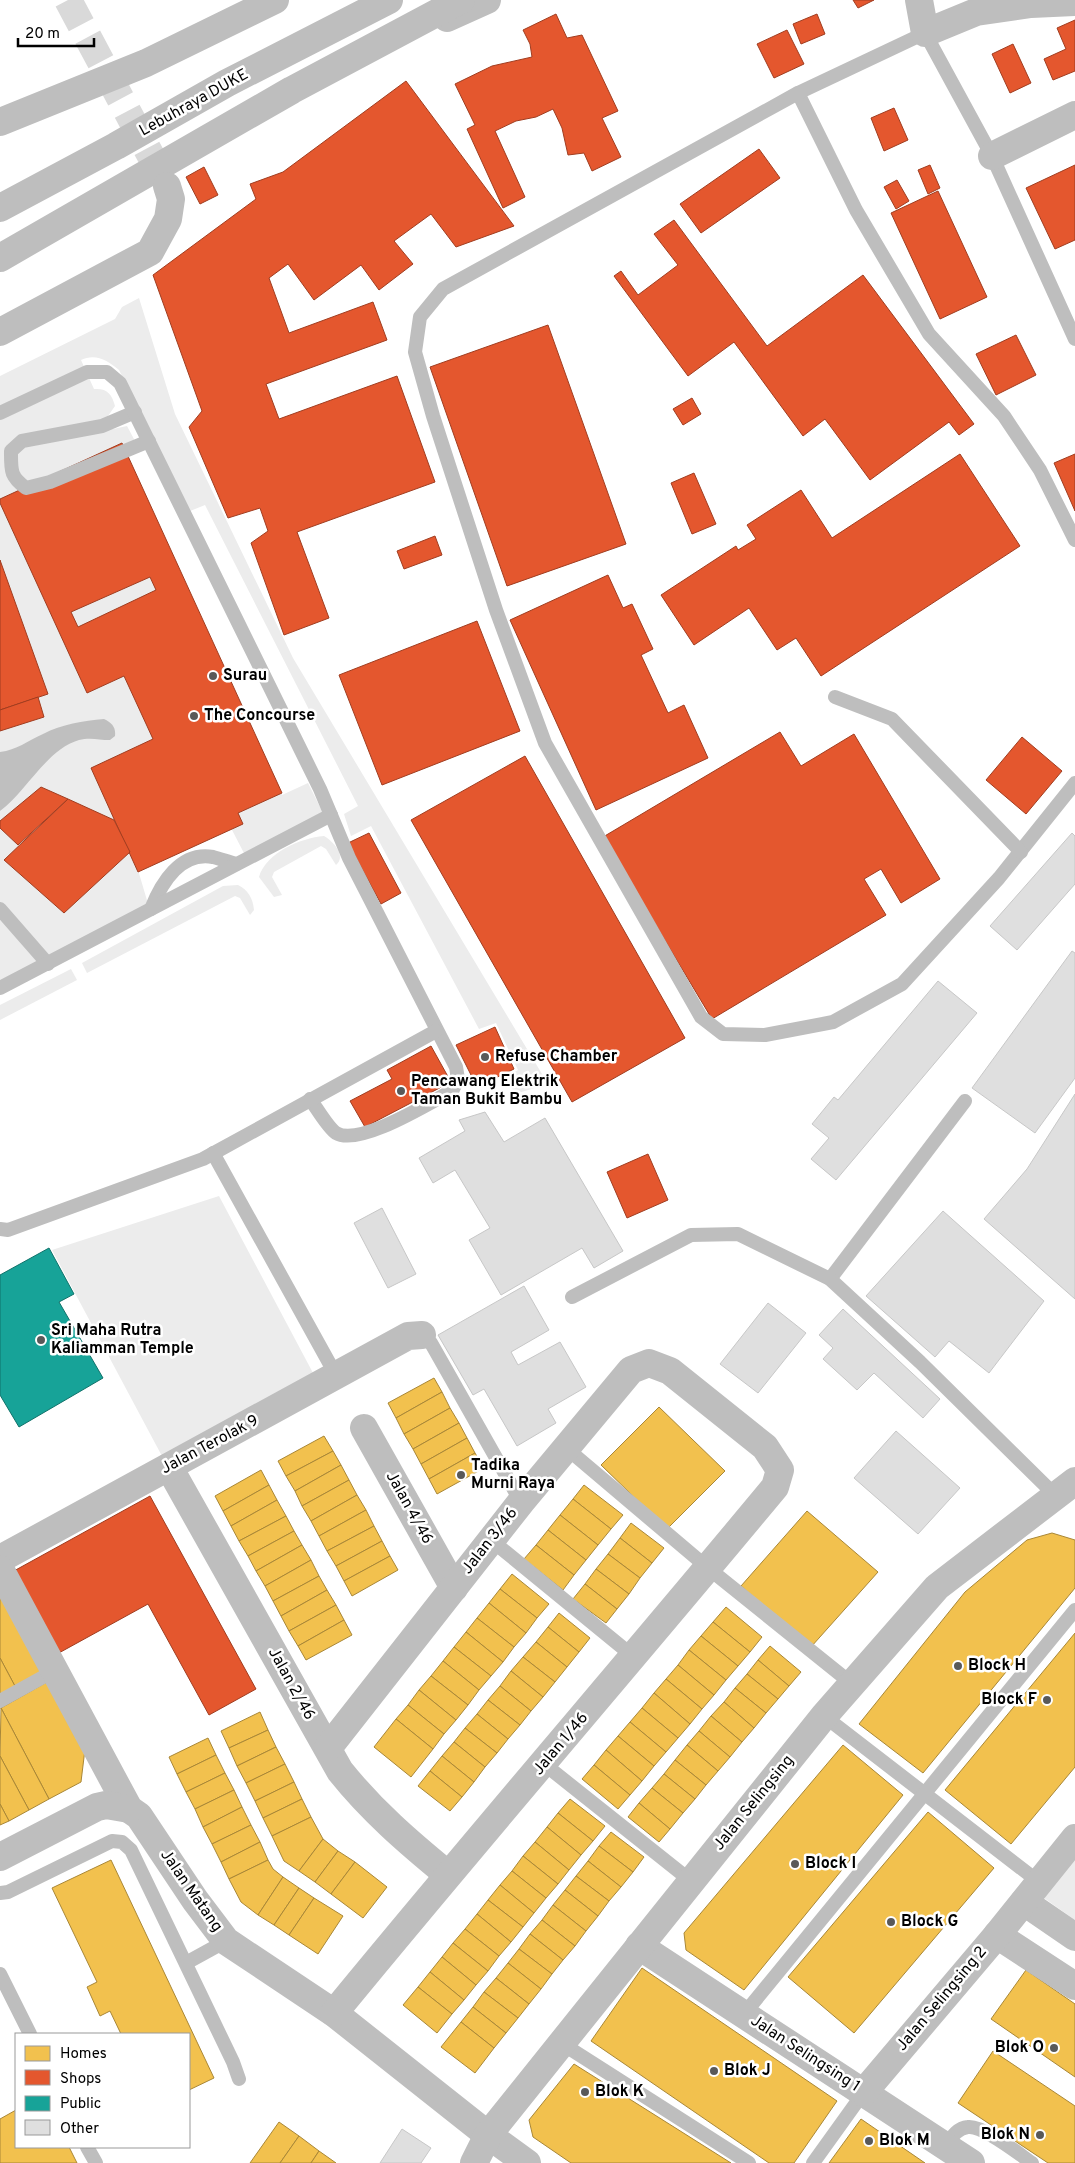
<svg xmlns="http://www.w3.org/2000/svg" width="1075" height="2163" font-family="Overpass,sans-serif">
  <rect width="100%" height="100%" fill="#fff"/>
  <!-- green -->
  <g fill="#ececec">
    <path d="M139 298 175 414 293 658 548 1084 515 1094 506 1077 518 1070 496 1023 479 1029 371 826 351 836 344 814 358 806 205 505 190 511 119 370C108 361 96 353 81 360L94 389C107 388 112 394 115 406L108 416 113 429 127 426 135 441 121 447 282 795 308 783 324 815 246 857 231 828 138 870 149 907 0 984V376L115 319 122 307Z"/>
    <path d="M324 836C333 841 347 856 336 865L326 849 321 846 274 872 272 877 282 895 274 897 259 877C266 853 300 838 324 836Z"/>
    <path d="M238 885C248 890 253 898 254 910L250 915 240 898 235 896 87 973 82 963 223 886Z"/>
    <path d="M71 969 77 980 0 1020V1005Z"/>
    <path d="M219 1196 313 1373 163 1458 52 1250Z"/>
    <path d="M1075 1859V1920L1044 1898Z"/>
  </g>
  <!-- water -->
  <path fill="#bfbfbf" d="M104 719C112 723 116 727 115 736L110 740C99 740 90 737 79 740 47 749 26 792 0 811V752C17 750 27 741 43 734 62 724 83 721 104 719Z"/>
  <!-- homes -->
  <g fill="#f2c14e" stroke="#a98737">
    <path d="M434 1378 442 1392 396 1418 388 1403Z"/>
    <path d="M442 1392 450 1408 404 1434 396 1418Z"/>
    <path d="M659 1407 725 1471 667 1529 601 1465Z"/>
    <path d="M450 1408 459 1423 413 1449 404 1434Z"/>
    <path d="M459 1423 467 1438 421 1464 413 1449Z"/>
    <path d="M324 1436 333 1451 286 1476 278 1461Z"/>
    <path d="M467 1438 475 1453 429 1479 421 1464Z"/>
    <path d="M333 1451 341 1465 295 1491 286 1476Z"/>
    <path d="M475 1453 484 1468 437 1494 429 1479Z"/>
    <path d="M341 1465 349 1480 302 1506 295 1491Z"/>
    <path d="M261 1470 269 1485 223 1511 215 1496Z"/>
    <path d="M349 1480 357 1495 311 1521 302 1506Z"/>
    <path d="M269 1485 277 1500 231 1526 223 1511Z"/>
    <path d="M584 1485 623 1515 611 1529 573 1499Z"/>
    <path d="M357 1495 366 1510 319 1536 311 1521Z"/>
    <path d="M573 1499 611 1529 598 1545 560 1515Z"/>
    <path d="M277 1500 286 1516 239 1541 231 1526Z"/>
    <path d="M366 1510 374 1526 327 1551 319 1536Z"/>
    <path d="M807 1511 878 1572 811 1647 741 1586Z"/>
    <path d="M560 1515 598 1545 586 1560 548 1530Z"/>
    <path d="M286 1516 294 1531 248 1556 239 1541Z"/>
    <path d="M631 1523 664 1548 652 1563 620 1538Z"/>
    <path d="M374 1526 382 1541 336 1566 327 1551Z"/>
    <path d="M548 1530 586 1560 574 1575 536 1545Z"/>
    <path d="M294 1531 302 1545 256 1571 248 1556Z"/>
    <path d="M1052 1533 1075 1540V1588L923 1773 859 1724 965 1592 1027 1540Z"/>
    <path d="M620 1538 652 1563 640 1578 608 1554Z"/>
    <path d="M382 1541 390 1556 344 1581 336 1566Z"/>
    <path d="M302 1545 311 1560 265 1586 256 1571Z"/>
    <path d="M536 1545 574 1575 563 1590 524 1559Z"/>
    <path d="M608 1554 640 1578 629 1594 596 1569Z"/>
    <path d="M390 1556 398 1570 352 1596 344 1581Z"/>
    <path d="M311 1560 319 1576 273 1601 265 1586Z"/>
    <path d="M596 1569 629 1594 617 1609 585 1584Z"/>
    <path d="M512 1574 549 1604 537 1618 500 1589Z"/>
    <path d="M319 1576 327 1590 281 1616 273 1601Z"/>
    <path d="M585 1584 617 1609 606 1623 573 1599Z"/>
    <path d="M500 1589 537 1618 526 1633 489 1603Z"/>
    <path d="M327 1590 336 1605 289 1631 281 1616Z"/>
    <path d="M0 1593 42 1674 16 1688 0 1658Z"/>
    <path d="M489 1603 526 1633 514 1647 477 1618Z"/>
    <path d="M336 1605 344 1620 298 1646 289 1631Z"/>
    <path d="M726 1607 762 1637 750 1652 713 1622Z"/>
    <path d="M559 1613 590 1638 579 1652 548 1627Z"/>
    <path d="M477 1618 514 1647 503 1662 466 1632Z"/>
    <path d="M344 1620 352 1635 306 1660 298 1646Z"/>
    <path d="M713 1622 750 1652 738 1666 701 1636Z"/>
    <path d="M548 1627 579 1652 567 1667 536 1642Z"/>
    <path d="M466 1632 503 1662 491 1676 454 1647Z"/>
    <path d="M1075 1633V1767L1011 1844 945 1790Z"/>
    <path d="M701 1636 738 1666 726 1680 689 1650Z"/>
    <path d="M536 1642 567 1667 555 1682 523 1657Z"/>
    <path d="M770 1646 801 1672 789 1686 758 1660Z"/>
    <path d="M454 1647 491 1676 479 1690 443 1661Z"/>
    <path d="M689 1650 726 1680 714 1695 678 1665Z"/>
    <path d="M523 1657 555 1682 543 1697 511 1671Z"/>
    <path d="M0 1658 16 1688 0 1696Z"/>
    <path d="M758 1660 789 1686 778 1699 747 1674Z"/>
    <path d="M443 1661 479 1690 468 1705 431 1676Z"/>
    <path d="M678 1665 714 1695 702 1709 666 1679Z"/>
    <path d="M511 1671 543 1697 531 1711 500 1686Z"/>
    <path d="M747 1674 778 1699 766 1713 735 1688Z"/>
    <path d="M431 1676 468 1705 456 1720 419 1690Z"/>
    <path d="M666 1679 702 1709 690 1724 654 1693Z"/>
    <path d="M47 1682 85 1749 81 1782 49 1799 1 1708Z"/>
    <path d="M500 1686 531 1711 520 1725 488 1700Z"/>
    <path d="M735 1688 766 1713 754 1728 724 1702Z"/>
    <path d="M419 1690 456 1720 444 1734 408 1705Z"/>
    <path d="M654 1693 690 1724 678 1738 642 1708Z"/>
    <path d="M488 1700 520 1725 508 1739 477 1714Z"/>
    <path d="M724 1702 754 1728 742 1742 711 1716Z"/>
    <path d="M408 1705 444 1734 433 1749 396 1719Z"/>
    <path d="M1 1708 49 1799 29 1810 0 1756Z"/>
    <path d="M642 1708 678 1738 666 1752 630 1722Z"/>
    <path d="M260 1712 268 1730 229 1748 221 1731Z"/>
    <path d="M477 1714 508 1739 497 1753 465 1728Z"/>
    <path d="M711 1716 742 1742 730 1757 699 1731Z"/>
    <path d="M396 1719 433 1749 411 1777 374 1747Z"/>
    <path d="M630 1722 666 1752 654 1766 618 1736Z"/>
    <path d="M465 1728 497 1753 485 1767 454 1742Z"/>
    <path d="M268 1730 276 1747 237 1766 229 1748Z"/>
    <path d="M699 1731 730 1757 718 1771 687 1745Z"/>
    <path d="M618 1736 654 1766 642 1781 606 1750Z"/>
    <path d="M208 1738 216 1755 177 1774 169 1757Z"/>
    <path d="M454 1742 485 1767 474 1782 442 1756Z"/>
    <path d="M687 1745 718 1771 706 1785 675 1760Z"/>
    <path d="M843 1745 903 1795 744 1990 686 1950 684 1933Z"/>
    <path d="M276 1747 285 1764 246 1783 237 1766Z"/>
    <path d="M606 1750 642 1781 630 1795 594 1765Z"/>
    <path d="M216 1755 225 1773 186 1792 177 1774Z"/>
    <path d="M0 1756 29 1810 9 1821 0 1804Z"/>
    <path d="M442 1756 474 1782 462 1797 430 1771Z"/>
    <path d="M675 1760 706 1785 695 1799 664 1774Z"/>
    <path d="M285 1764 294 1782 255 1801 246 1783Z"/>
    <path d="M594 1765 630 1795 618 1809 582 1779Z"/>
    <path d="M430 1771 462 1797 450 1811 418 1786Z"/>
    <path d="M225 1773 234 1790 195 1809 186 1792Z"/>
    <path d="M664 1774 695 1799 683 1813 652 1788Z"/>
    <path d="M294 1782 302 1799 263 1818 255 1801Z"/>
    <path d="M652 1788 683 1813 670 1829 639 1803Z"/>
    <path d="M234 1790 242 1807 203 1827 195 1809Z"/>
    <path d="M302 1799 311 1817 272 1836 263 1818Z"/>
    <path d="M570 1799 605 1826 593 1841 558 1813Z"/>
    <path d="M639 1803 670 1829 659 1842 628 1817Z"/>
    <path d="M0 1804 9 1821 0 1825Z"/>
    <path d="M242 1807 251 1825 212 1844 203 1827Z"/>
    <path d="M928 1812 994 1868 854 2033 788 1977Z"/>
    <path d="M558 1813 593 1841 581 1855 547 1827Z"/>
    <path d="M311 1817 323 1839 299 1871 284 1861 272 1836Z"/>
    <path d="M251 1825 260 1842 221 1862 212 1844Z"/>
    <path d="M547 1827 581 1855 569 1870 535 1842Z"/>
    <path d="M611 1832 644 1857 633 1872 599 1846Z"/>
    <path d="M323 1839 338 1851 315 1882 299 1871Z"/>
    <path d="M260 1842 268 1860 229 1879 221 1862Z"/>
    <path d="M535 1842 569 1870 558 1884 523 1856Z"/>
    <path d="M599 1846 633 1872 621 1887 588 1861Z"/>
    <path d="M338 1851 355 1862 331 1894 315 1882Z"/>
    <path d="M523 1856 558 1884 546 1898 512 1871Z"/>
    <path d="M111 1860 214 2078 189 2090V2034H121L110 2011 100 2016 87 1987 97 1982 52 1888Z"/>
    <path d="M268 1860 273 1869 283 1877 258 1915 241 1902 229 1879Z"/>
    <path d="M588 1861 621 1887 609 1901 576 1876Z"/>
    <path d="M355 1862 387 1887 363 1918 331 1894Z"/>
    <path d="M512 1871 546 1898 534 1913 500 1885Z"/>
    <path d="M576 1876 609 1901 598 1916 565 1890Z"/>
    <path d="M283 1877 299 1888 274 1925 258 1915Z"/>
    <path d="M500 1885 534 1913 523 1927 488 1900Z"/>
    <path d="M299 1888 314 1898 289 1935 274 1925Z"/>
    <path d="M565 1890 598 1916 586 1931 553 1905Z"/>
    <path d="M314 1898 343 1916 318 1954 289 1935Z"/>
    <path d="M488 1900 523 1927 511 1942 477 1914Z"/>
    <path d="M553 1905 586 1931 575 1946 542 1920Z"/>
    <path d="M477 1914 511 1942 499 1956 465 1929Z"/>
    <path d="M542 1920 575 1946 563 1960 530 1934Z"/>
    <path d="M465 1929 499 1956 488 1971 453 1943Z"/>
    <path d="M530 1934 563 1960 552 1974 519 1949Z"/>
    <path d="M453 1943 488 1971 476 1985 442 1957Z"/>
    <path d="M519 1949 552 1974 541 1989 508 1963Z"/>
    <path d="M442 1957 476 1985 464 2000 430 1972Z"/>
    <path d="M508 1963 541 1989 529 2004 496 1978Z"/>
    <path d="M642 1968 837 2101 794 2163H769L591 2041Z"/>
    <path d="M1026 1970 1075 2004V2077L991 2019Z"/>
    <path d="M430 1972 464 2000 452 2014 418 1987Z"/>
    <path d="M496 1978 529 2004 518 2018 484 1992Z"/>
    <path d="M418 1987 452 2014 437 2033 403 2005Z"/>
    <path d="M484 1992 518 2018 506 2033 473 2007Z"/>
    <path d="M473 2007 506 2033 494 2048 461 2022Z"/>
    <path d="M461 2022 494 2048 475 2073 441 2047Z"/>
    <path d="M993 2051 1075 2106V2163H1048L958 2103Z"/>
    <path d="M574 2064 731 2163H571L533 2137 529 2120Z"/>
    <path d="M16 2110V2147H69L77 2163H0V2119Z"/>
    <path d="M861 2119 925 2163H829Z"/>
    <path d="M279 2122 299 2136 280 2163H250Z"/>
    <path d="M299 2136 319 2151 311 2163H280Z"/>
    <path d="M319 2151 336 2163H311Z"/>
  </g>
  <!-- shops -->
  <g fill="#e4572e" stroke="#a03d20" fill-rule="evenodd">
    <path d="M853 0H874L858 8Z"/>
    <path d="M556 14 567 38 582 35 618 111 602 118 621 157 592 171 584 153 568 155 562 128 553 109 536 117 516 121 495 131 525 197 503 208 467 129 475 125 455 84 492 66 532 57 530 44 523 30Z"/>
    <path d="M817 14 825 34 801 44 793 24Z"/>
    <path d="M1075 20V71L1053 80 1044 59 1066 49 1057 28Z"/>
    <path d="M787 30 804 64 774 78 757 44Z"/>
    <path d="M1013 44 1031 83 1010 93 992 54Z"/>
    <path d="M406 81 514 226 456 247 431 214 394 241 413 264 379 290 361 265 314 300 288 264 269 278 289 333 373 302 387 340 266 384 279 419 397 376 435 482 297 532 329 618 284 635 251 543 268 531 260 508 228 518 189 427 202 411 153 275 256 199 250 184 283 172Z"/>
    <path d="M894 108 908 140 884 151 871 118Z"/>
    <path d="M759 149 780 178 701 233 680 204Z"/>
    <path d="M930 165 940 188 928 194 918 170Z"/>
    <path d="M1075 165V240L1055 249 1026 188Z"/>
    <path d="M204 167 218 195 200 204 186 177Z"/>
    <path d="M897 180 909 201 896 209 884 187Z"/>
    <path d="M938 191 987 297 940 319 891 213Z"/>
    <path d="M674 220 767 346 863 275 974 424 959 435 949 422 870 480 825 419 803 436 734 342 688 376 614 276 621 271 638 295 678 265 654 234Z"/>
    <path d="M548 325 626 544 507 586 430 367Z"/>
    <path d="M1016 335 1036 375 996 395 976 354Z"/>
    <path d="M692 398 701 414 683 425 673 409Z"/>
    <path d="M122 443 282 793 238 813 243 824 138 872 91 768 153 739 124 676 87 693 0 503V499ZM150 577 156 590 78 627 71 612Z"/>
    <path d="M960 454 1020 546 821 676 796 638 777 650 749 608 694 645 661 595 736 546 738 550 756 539 747 525 801 490 832 538Z"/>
    <path d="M1075 454V511L1054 463Z"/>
    <path d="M694 473 716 524 692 534 671 483Z"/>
    <path d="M435 536 442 555 404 569 397 551Z"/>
    <path d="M0 560 48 694 0 710Z"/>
    <path d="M608 575 623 608 632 604 653 649 641 655 668 713 684 705 708 758 596 810 510 620Z"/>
    <path d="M477 621 520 731 382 785 339 675Z"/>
    <path d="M38 697 44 717 0 731V710Z"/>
    <path d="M780 732 801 766 854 734 940 879 901 903 881 869 864 879 886 915 712 1019 603 837Z"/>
    <path d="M1022 737 1062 771 1026 814 986 780Z"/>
    <path d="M525 756 685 1038 572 1102 411 820Z"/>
    <path d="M41 787 68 799 18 845 0 828V821Z"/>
    <path d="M68 799 114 820 130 852 64 913 4 860Z"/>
    <path d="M369 833 401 893 381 904 348 843Z"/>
    <path d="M495 1027 514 1069 477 1087 456 1045Z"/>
    <path d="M431 1046 451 1082 365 1127 350 1101 392 1079 387 1070Z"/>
    <path d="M648 1154 668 1200 627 1218 607 1172Z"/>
    <path d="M150 1496 256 1689 209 1715 148 1604 57 1654 12 1572Z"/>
  </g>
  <!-- public -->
  <path fill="#17a398" stroke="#10726a" d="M49 1248 74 1294 59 1302 103 1378 19 1427 0 1395V1275Z"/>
  <!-- building -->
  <g fill="#dfdfdf" stroke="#c7c7c7">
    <path d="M1072 833 1075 836V884L1017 950 990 926Z"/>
    <path d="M1072 951 1075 953V1078L1035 1133 972 1088Z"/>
    <path d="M938 981 977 1013 836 1180 811 1159 829 1138 812 1124 834 1097 838 1100Z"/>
    <path d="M1075 1094V1299L984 1219 1027 1169Z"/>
    <path d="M485 1112 504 1142 545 1118 623 1251 594 1268 582 1248 501 1295 469 1240 490 1228 455 1170 433 1183 419 1158 465 1131 459 1120Z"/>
    <path d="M382 1208 416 1274 388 1288 354 1223Z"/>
    <path d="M943 1211 1044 1301 989 1373 949 1341 935 1357 866 1296Z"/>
    <path d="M524 1286 549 1330 511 1352 518 1365 560 1342 586 1387 548 1409 556 1423 517 1446 484 1389 473 1395 438 1335Z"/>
    <path d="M768 1303 806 1333 758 1393 720 1364Z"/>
    <path d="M843 1309 940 1399 923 1418 874 1373 857 1390 823 1359 833 1348 819 1335Z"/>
    <path d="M896 1431 960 1488 918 1534 854 1478Z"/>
    <path d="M402 2129 431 2148 421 2163H380Z"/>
  </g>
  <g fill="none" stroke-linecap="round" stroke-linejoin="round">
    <!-- highway-tunnel -->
    <path stroke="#d9d9d9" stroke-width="28" stroke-dasharray="28 14" stroke-linecap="butt" d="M68 0 167 186"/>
    <!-- lane -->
    <g stroke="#bebebe" stroke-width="14">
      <path d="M798 93 856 210 929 334 1004 416 1040 470 1075 540"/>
      <path d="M1075 339 992 156 925 33 798 93 443 289 420 317 415 352 433 416 496 610 545 743 701 1017 723 1034 765 1035 833 1022 902 984 999 878 1075 783"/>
      <path d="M135 412 102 426 22 441 11 451C11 471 10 476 26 488L50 482 149 441"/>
      <path d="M0 413 87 372H107L120 383 320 789 349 858 456 1067 458 1079 452 1091C429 1103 359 1147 336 1133 328 1128 316 1107 310 1099"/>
      <path d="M835 697 892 719 1021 852"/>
      <path d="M0 909 48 964"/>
      <path d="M151 909C161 884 180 851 213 857 221 859 228 862 236 864"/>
      <path d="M0 988 331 815"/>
      <path d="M213 1153 337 1377"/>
      <path d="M0 1229 8 1230 203 1159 436 1031"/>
      <path d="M830 1279 965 1101"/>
      <path d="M572 1297 691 1235 738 1234 830 1279 920 1362 1056 1496"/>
      <path d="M422 1335 431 1343 521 1502"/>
      <path d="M565 1447 708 1568 851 1683"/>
      <path d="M491 1540 634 1657"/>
      <path d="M0 1701 54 1671"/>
      <path d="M824 1716 1039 1882"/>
      <path d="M544 1764 691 1881"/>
      <path d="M0 1893 8 1892 112 1841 122 1842 131 1850 233 2062 239 2079"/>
      <path d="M186 1963 226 1941"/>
      <path d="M0 1974 30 2034"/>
      <path d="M744 2014 1075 1610"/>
      <path d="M561 2043 749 2163"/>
      <path d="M946 2146C952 2137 957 2128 968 2127 983 2125 1019 2154 1032 2163"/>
      <path d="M87 2147 96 2163"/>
      <path d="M813 2163 864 2092"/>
    </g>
    <!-- street -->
    <g stroke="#bebebe" stroke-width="28">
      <path d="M919 0 925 33 976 12 1031 4 1075 2"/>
      <path d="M992 156 1075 115"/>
      <path d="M364 1428 454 1588"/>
      <path d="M169 1467 340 1771C372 1811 408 1842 447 1874"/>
      <path d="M0 1559 408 1336 422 1335"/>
      <path d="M0 1569 129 1809 139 1816 195 1900 226 1941 334 2013 488 2135 527 2163"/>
      <path d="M328 1748 521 1502 631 1370 649 1363 670 1371 765 1447 780 1470 775 1487C629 1663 479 1836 334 2013"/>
      <path d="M0 1857 97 1807 106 1805 129 1809"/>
      <path d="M1024 1902 1075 1937"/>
      <path d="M997 1935 1075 1986"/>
      <path d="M639 1946 971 2163"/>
      <path d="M864 2092 997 1935 1075 1838"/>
      <path d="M474 2163 488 2135 824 1716 937 1587 1075 1481"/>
    </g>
    <!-- highway -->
    <g stroke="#bebebe" stroke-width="28">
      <path d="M447 18 487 0"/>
      <path d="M0 122 146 63 275 0"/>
      <path d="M0 208 116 146 227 83 389 0"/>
      <path d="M0 258 292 90 461 0"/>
      <path d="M0 332 150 252 168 219 171 199 167 186"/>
    </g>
  </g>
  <!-- markers -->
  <g fill="#595959" stroke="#fff" stroke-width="2">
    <circle cx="213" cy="676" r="5"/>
    <circle cx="194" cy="716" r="5"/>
    <circle cx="485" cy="1057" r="5"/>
    <circle cx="401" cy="1091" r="5"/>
    <circle cx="41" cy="1340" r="5"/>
    <circle cx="461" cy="1475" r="5"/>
    <circle cx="958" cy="1666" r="5"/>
    <circle cx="1047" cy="1700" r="5"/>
    <circle cx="795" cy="1864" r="5"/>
    <circle cx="891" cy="1922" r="5"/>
    <circle cx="1054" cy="2048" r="5"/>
    <circle cx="714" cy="2071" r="5"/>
    <circle cx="585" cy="2092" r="5"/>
    <circle cx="1040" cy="2135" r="5"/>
    <circle cx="869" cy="2141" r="5"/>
  </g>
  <g text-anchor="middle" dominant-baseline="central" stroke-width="5" stroke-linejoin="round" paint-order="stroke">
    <!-- street labels -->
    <g font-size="16" fill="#000" stroke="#fff">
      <text transform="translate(194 103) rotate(-29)">Lebuhraya DUKE</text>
      <text transform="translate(210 1445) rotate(-28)">Jalan Terolak 9</text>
      <text transform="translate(409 1508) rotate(61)">Jalan 4/46</text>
      <text transform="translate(490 1541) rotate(-52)">Jalan 3/46</text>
      <text transform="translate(291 1684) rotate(61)">Jalan 2/46</text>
      <text transform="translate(561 1744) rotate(-50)">Jalan 1/46</text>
      <text transform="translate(754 1803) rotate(-51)">Jalan Selingsing</text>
      <text transform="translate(191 1891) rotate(55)">Jalan Matang</text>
      <text transform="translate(942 1999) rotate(-50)">Jalan Selingsing 2</text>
      <text transform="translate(805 2054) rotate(33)">Jalan Selingsing 1</text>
    </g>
    <!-- poi labels -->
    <g font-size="16" font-weight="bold" fill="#000" stroke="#fff" text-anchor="start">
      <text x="223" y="676">Surau</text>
      <text x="204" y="716">The Concourse</text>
      <text x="495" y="1057">Refuse Chamber</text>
      <text x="411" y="1082">Pencawang Elektrik<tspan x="411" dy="18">Taman Bukit Bambu</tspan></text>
      <text x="51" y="1331">Sri Maha Rutra<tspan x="51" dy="18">Kaliamman Temple</tspan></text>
      <text x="471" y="1466">Tadika<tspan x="471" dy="18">Murni Raya</tspan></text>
      <text x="968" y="1666">Block H</text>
      <text x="1037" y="1700" text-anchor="end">Block F</text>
      <text x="805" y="1864">Block I</text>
      <text x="901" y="1922">Block G</text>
      <text x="1044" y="2048" text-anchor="end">Blok O</text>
      <text x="724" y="2071">Blok J</text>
      <text x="595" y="2092">Blok K</text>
      <text x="1030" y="2135" text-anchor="end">Blok N</text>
      <text x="879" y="2141">Blok M</text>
    </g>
  </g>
  <!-- legend -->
  <rect x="15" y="2033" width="175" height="115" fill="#ffffff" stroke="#999999"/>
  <rect x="25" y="2046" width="25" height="15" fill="#f2c14e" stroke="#999999"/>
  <text x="60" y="2058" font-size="15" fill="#000000">Homes</text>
  <rect x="25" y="2070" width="25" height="15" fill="#e4572e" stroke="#999999"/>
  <text x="60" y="2083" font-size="15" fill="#000000">Shops</text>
  <rect x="25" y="2096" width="25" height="15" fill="#17a398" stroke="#999999"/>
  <text x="60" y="2108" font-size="15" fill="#000000">Public</text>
  <rect x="25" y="2120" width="25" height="15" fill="#dfdfdf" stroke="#999999"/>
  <text x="60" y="2133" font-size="15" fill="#000000">Other</text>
  <!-- scale -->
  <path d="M18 38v8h76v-8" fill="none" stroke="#000000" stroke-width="2.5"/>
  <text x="25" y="38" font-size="15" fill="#000000" stroke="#ffffff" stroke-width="4" paint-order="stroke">20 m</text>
</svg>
